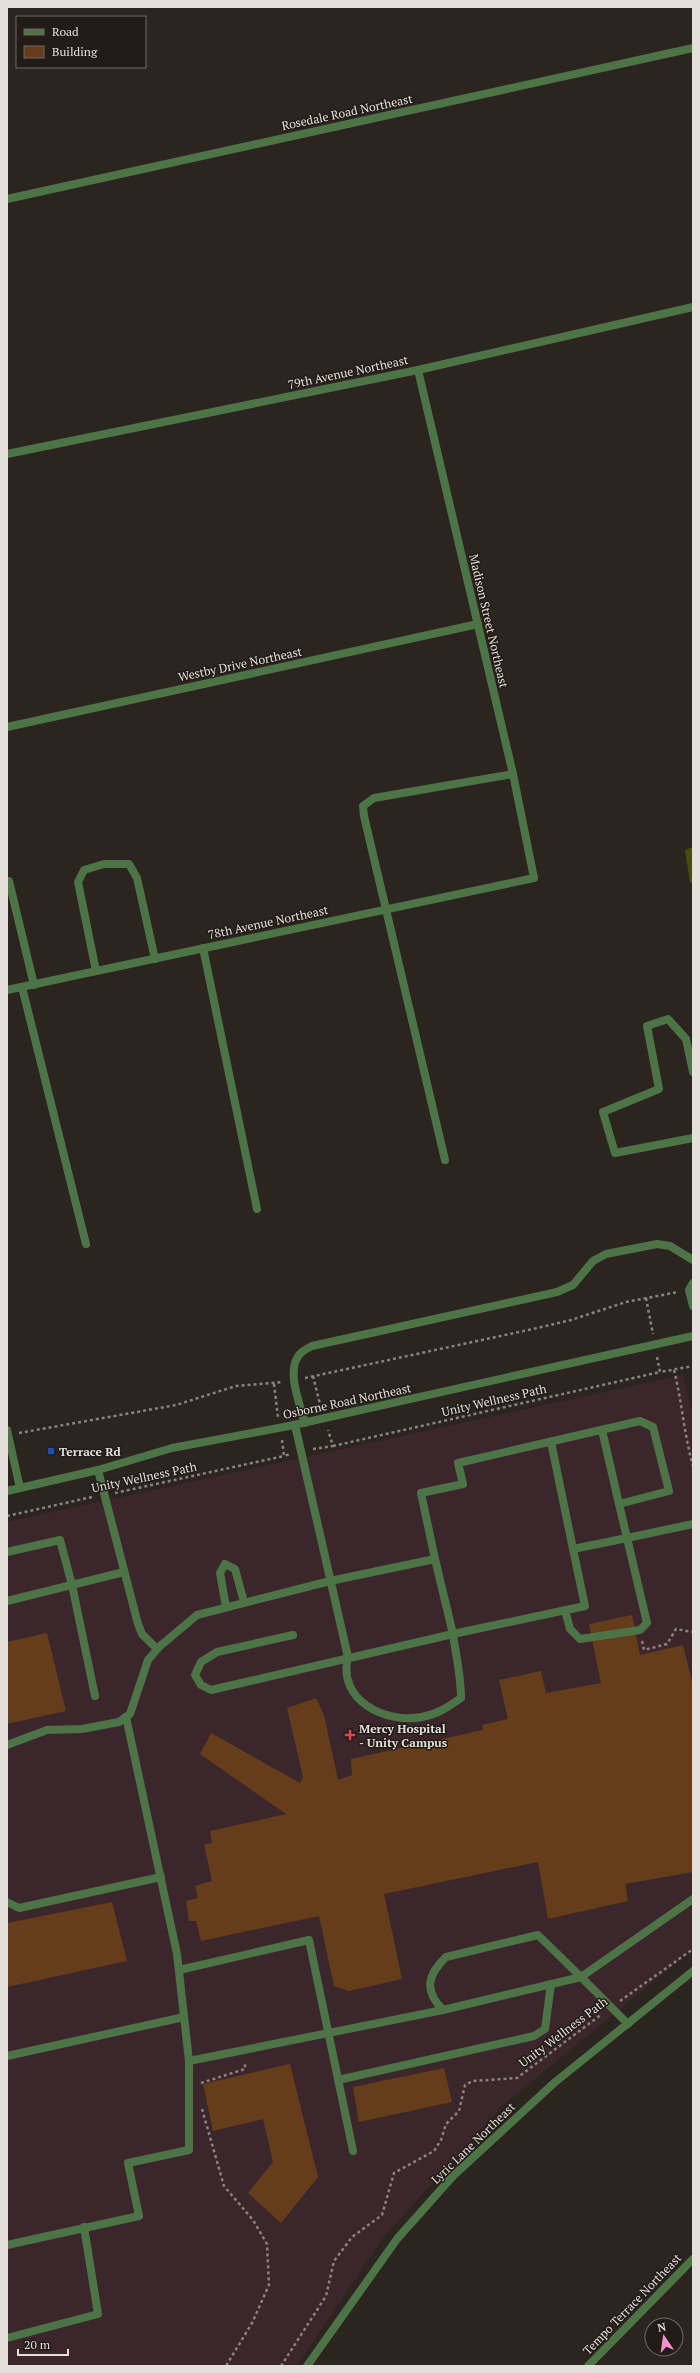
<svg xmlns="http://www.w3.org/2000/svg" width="700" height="2373" font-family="'PT Serif',serif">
  <rect width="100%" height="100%" fill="#2c241f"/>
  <!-- medical -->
  <path fill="#3b272b" d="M683 1375 693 1416V1949L503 2105 383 2238 297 2366H7V1522Z"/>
  <!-- green -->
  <path fill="#484d0b" d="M693 847V882L690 883 685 850Z"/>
  <!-- building -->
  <g fill="#653d1a">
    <path d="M632 1615 640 1655 683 1645 693 1686V1872L625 1884 628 1901 548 1919 538 1862 384 1894 402 1979 349 1991 334 1986 319 1916 201 1941 196 1921H189L186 1901 198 1898 195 1886 212 1881 204 1845 212 1843 210 1831 286 1814 200 1754 211 1733 300 1783 303 1777 287 1708 316 1698 324 1715 338 1780 352 1775 351 1759 483 1730 482 1725 508 1719 499 1680 541 1671 546 1693 601 1683 589 1624Z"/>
    <path d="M47 1633 66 1711 7 1724V1642Z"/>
    <path d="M112 1902 127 1961 7 1987V1923Z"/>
    <path d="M290 2064 318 2177 281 2223 248 2193 273 2162 263 2119 213 2131 203 2084Z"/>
    <path d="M444 2068 452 2102 359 2122 353 2087Z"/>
  </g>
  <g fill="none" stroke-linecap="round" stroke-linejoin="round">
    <!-- path -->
    <g stroke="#89837e" stroke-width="2.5" stroke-dasharray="3 3" stroke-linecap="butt">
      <path d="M646 1298 653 1334"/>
      <path d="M657 1357 660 1372 693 1366"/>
      <path d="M674 1370C682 1402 684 1434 693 1466"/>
      <path d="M313 1376 321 1408"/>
      <path d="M305 1378 533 1329 571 1320 626 1302 678 1292"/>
      <path d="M274 1384 278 1417"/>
      <path d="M19 1433 176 1405 236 1386 283 1382"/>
      <path d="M282 1440 284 1456 290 1454"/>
      <path d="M333 1446 660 1372"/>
      <path d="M313 1449 333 1446 328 1430"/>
      <path d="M115 1493 284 1456"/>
      <path d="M7 1516 92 1497"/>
      <path d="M642 1641 644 1650 667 1644 676 1629 693 1632"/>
      <path d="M620 2001 693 1949"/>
      <path d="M201 2083 245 2069V2062"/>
      <path d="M202 2109 224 2186 253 2220 267 2244 269 2285 252 2323 226 2366"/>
      <path d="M281 2366 326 2296 334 2261 352 2237 382 2215 394 2173 434 2151 441 2140 446 2124 459 2111 465 2085 473 2081 517 2078 602 2014"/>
    </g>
    <!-- service -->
    <g stroke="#4c7447" stroke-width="8">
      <path d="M7 881H9L34 985"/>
      <path d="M203 948 257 1209"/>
      <path d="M96 971 78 882 84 870 104 864H129L137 878 155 959"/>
      <path d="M22 987 86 1244"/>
      <path d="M693 1072 686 1039 668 1019 647 1026 659 1089 603 1112 615 1153 693 1138"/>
      <path d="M445 1160 364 816 363 806 374 798 513 774"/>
      <path d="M693 1283 689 1290 693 1306"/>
      <path d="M305 1423C300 1404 286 1372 299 1355 302 1351 308 1348 312 1346L557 1292 573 1285 593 1261 606 1254 657 1244 670 1246 693 1260"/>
      <path d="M602 1430 619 1504"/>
      <path d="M551 1442 573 1549"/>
      <path d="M98 1470 138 1624 142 1634 157 1649"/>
      <path d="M7 1552 60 1540 72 1585 95 1696"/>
      <path d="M7 1601 124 1572"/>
      <path d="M226 1607 220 1573 225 1564 235 1569 244 1602"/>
      <path d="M565 1610 570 1629 580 1639 640 1630 647 1623 627 1538 693 1524"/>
      <path d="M293 1635 217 1652 201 1662 195 1675 201 1685 211 1690 453 1634C456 1656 461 1676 461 1698 448 1707 438 1714 422 1717 385 1724 337 1700 348 1657L295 1425"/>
      <path d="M126 1717 177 1954 189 2061 443 2010"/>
      <path d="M7 1745 47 1730 82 1729 119 1722 130 1714 148 1660 159 1647 197 1615 330 1581 435 1559 421 1493 463 1484 458 1463 640 1421 653 1427 669 1491 619 1504 627 1538 573 1549 585 1606 453 1634 435 1559"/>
      <path d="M7 1902 19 1908 161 1877"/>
      <path d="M538 1935 581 1977 443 2010C424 1991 427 1975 446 1957Z"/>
      <path d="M179 1970 309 1940 353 2151"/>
      <path d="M628 2024 581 1977 693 1899"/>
      <path d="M7 2056 184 2017"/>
      <path d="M338 2080 534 2036 545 2029 551 1984"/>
      <path d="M7 2245 139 2216 128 2163 189 2150V2061"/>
      <path d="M7 2338 98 2314 84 2227"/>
    </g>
    <!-- minor -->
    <g stroke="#4c7447" stroke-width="8">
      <path d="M7 199 693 48"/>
      <path d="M7 454 418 370 693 307"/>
      <path d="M7 727 478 624"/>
      <path d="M7 990 534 878 513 774 418 370"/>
      <path d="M7 1430 20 1488"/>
      <path d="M307 2366 397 2239 453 2176 554 2083 693 1971"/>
      <path d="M588 2366 693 2259"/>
    </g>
    <!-- tertiary -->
    <path stroke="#4c7447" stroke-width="8" d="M7 1491 98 1470 172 1448 289 1426 693 1336"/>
  </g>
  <!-- markers -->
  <rect fill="#1a4fb4" stroke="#221b16" stroke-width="1.5" x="47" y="1447" width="8" height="8" rx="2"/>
  <path fill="#e0444e" stroke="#221b16" stroke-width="1.5" d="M348 1729h4v4h4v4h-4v4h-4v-4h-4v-4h4z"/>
  <g text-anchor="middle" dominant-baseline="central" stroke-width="3" stroke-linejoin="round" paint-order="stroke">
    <!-- street labels -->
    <g font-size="12" fill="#e4dfdb" stroke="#221b16">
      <text transform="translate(347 112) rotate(-12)">Rosedale Road Northeast</text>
      <text transform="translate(348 372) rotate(-12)">79th Avenue Northeast</text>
      <text transform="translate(489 621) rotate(77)">Madison Street Northeast</text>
      <text transform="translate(240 664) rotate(-12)">Westby Drive Northeast</text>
      <text transform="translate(268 922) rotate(-12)">78th Avenue Northeast</text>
      <text transform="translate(494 1400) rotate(-13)">Unity Wellness Path</text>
      <text transform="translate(347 1401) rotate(-12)">Osborne Road Northeast</text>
      <text transform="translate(144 1477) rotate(-12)">Unity Wellness Path</text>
      <text transform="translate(563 2032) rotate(-37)">Unity Wellness Path</text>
      <text transform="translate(473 2143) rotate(-44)">Lyric Lane Northeast</text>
      <text transform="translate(632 2304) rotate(-46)">Tempo Terrace Northeast</text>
    </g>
    <!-- poi labels -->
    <g font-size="12" font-weight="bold" fill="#e4dfdb" stroke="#221b16" text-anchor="start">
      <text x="59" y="1451">Terrace Rd</text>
      <text x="359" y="1728">Mercy Hospital<tspan x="359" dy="14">- Unity Campus</tspan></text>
    </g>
  </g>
  <!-- border -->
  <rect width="700" height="2373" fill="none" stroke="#e4dfdb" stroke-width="16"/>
  <!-- legend -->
  <rect x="16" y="16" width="130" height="52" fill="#221b16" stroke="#706965"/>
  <rect x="24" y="29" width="20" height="6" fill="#4c7447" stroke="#706965"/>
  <text x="52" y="36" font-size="12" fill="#e4dfdb">Road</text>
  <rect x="24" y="46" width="20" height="12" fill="#653d1a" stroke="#706965"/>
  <text x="52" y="56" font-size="12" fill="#e4dfdb">Building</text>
  <!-- north arrow -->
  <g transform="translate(664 2337) rotate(347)"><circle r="19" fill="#221b16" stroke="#706965"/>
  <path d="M0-3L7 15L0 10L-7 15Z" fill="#f690d1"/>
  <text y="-6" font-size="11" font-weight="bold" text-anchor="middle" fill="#e4dfdb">N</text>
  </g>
  <!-- scale -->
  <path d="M18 2349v6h50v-6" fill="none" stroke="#e4dfdb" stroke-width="2"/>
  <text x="24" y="2349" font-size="12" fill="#e4dfdb" stroke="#221b16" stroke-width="3" paint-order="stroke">20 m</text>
</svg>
